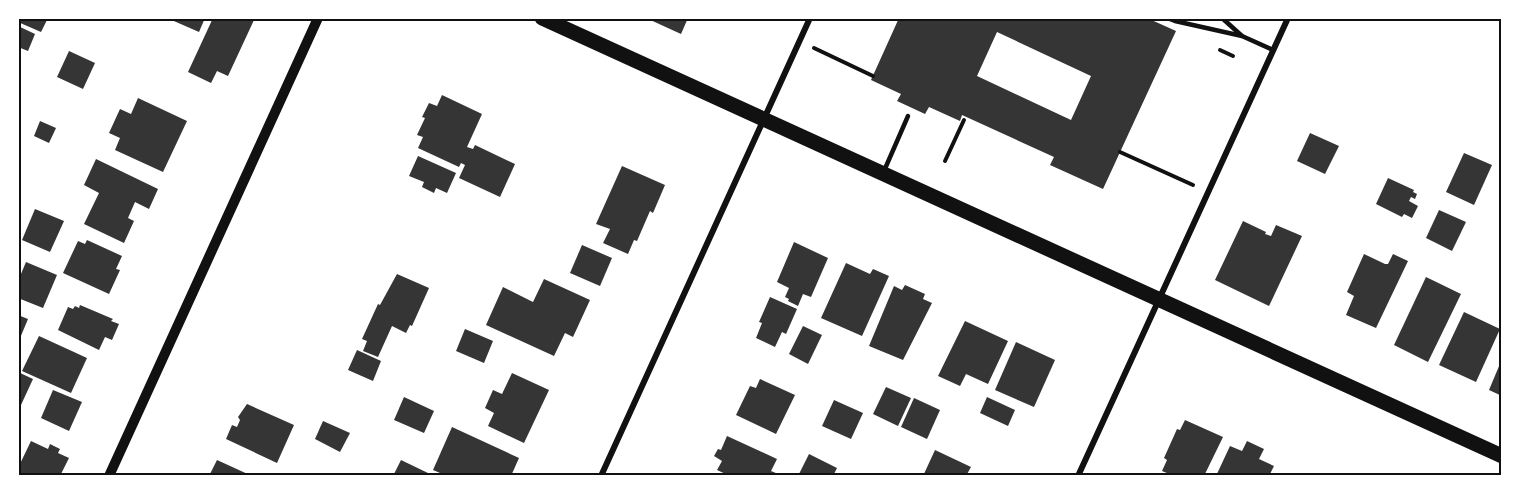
<svg xmlns="http://www.w3.org/2000/svg" width="1520" height="494" font-family="'Source Serif 4',serif">
  <rect width="100%" height="100%" fill="#fff"/>
  <!-- building -->
  <g fill="#353535" fill-rule="evenodd">
    <path d="M18 18H48L41 32 18 22Z"/>
    <path d="M167 18H205L199 32Z"/>
    <path d="M213 18H250L254 20 228 76 217 71 211 83 188 72Z"/>
    <path d="M646 18H688L681 34Z"/>
    <path d="M899 18H1147L1176 31 1103 189 1050 165 1054 157 962 115 960 121 929 107 925 114 897 101 901 94 871 80ZM997 32 1091 76 1071 120 977 76Z"/>
    <path d="M18 26 35 34 28 51 18 47Z"/>
    <path d="M69 51 95 63 83 89 57 77Z"/>
    <path d="M442 95 482 114 467 147 473 149 475 145 515 164 500 197 459 178 465 165 461 163 459 167 418 148 423 137 417 135 425 118 422 117 429 103 437 106Z"/>
    <path d="M138 98 187 121 163 172 115 150 120 138 109 133 120 109 131 114Z"/>
    <path d="M40 121 56 128 49 143 34 136Z"/>
    <path d="M1310 133 1339 146 1325 174 1297 161Z"/>
    <path d="M1464 153 1492 165 1474 205 1446 192Z"/>
    <path d="M418 156 456 173 447 193 436 188 434 193 422 187 424 182 409 176Z"/>
    <path d="M96 159 158 189 149 209 135 202 128 218 134 221 124 243 84 224 99 193 84 185Z"/>
    <path d="M622 166 665 185 653 213 650 211 637 241 634 240 628 254 603 243 610 229 596 224Z"/>
    <path d="M1388 178 1414 190 1413 192 1417 194 1415 199 1411 197 1409 201 1418 206 1412 218 1404 214 1402 217 1376 204Z"/>
    <path d="M35 209 64 221 50 252 22 240Z"/>
    <path d="M1439 210 1466 222 1452 251 1426 238Z"/>
    <path d="M1243 221 1266 232 1265 234 1271 236 1276 225 1302 236 1269 306 1215 280Z"/>
    <path d="M87 240 122 256 116 269 120 270 109 294 63 273 78 241 85 244Z"/>
    <path d="M794 242 828 258 811 297 803 294 798 306 788 301 789 299 785 297 789 288 777 282Z"/>
    <path d="M582 245 612 258 600 286 570 273Z"/>
    <path d="M1364 254 1385 264H1388L1393 254 1408 261 1376 328 1346 315 1354 296 1347 292Z"/>
    <path d="M26 262 57 275 43 308 18 298V281Z"/>
    <path d="M846 263 870 274 873 269 889 276 862 336 821 318Z"/>
    <path d="M397 274 429 288 412 326 410 325 406 333 392 326 378 357 363 351 367 341 362 339 378 304 380 305Z"/>
    <path d="M1426 277 1461 294 1428 362 1394 345Z"/>
    <path d="M544 279 590 300 573 337 565 333 554 356 486 325 503 287 533 302Z"/>
    <path d="M905 285 925 294 923 299 932 303 903 360 869 346 894 286 902 290Z"/>
    <path d="M770 297 797 309 786 334 782 332 775 347 756 338 762 323 759 322Z"/>
    <path d="M80 305 113 319 111 321 119 324 112 340 105 337 99 350 58 330 68 307 73 309 75 306 79 308Z"/>
    <path d="M1464 312 1500 329 1476 382 1439 365Z"/>
    <path d="M18 315 28 319 18 343Z"/>
    <path d="M965 321 1008 341 988 384 966 374 960 386 938 376Z"/>
    <path d="M803 326 822 335 808 364 789 354Z"/>
    <path d="M465 329 493 341 484 363 456 351Z"/>
    <path d="M39 336 87 358 71 393 22 371Z"/>
    <path d="M1016 342 1055 360 1034 407 995 390Z"/>
    <path d="M357 350 381 361 373 381 348 370Z"/>
    <path d="M1502 359V396L1489 390Z"/>
    <path d="M18 372 33 379 21 405 18 404Z"/>
    <path d="M512 373 549 390 524 443 488 426 494 413 485 408 493 390 502 394Z"/>
    <path d="M760 379 795 395 776 434 736 415 750 386 756 388Z"/>
    <path d="M886 387 911 398 898 426 873 414Z"/>
    <path d="M53 390 82 402 69 431 41 418Z"/>
    <path d="M404 397 434 411 424 433 394 420Z"/>
    <path d="M987 397 1015 410 1008 426 980 413Z"/>
    <path d="M914 398 940 410 927 439 901 427Z"/>
    <path d="M834 400 863 413 851 439 822 426Z"/>
    <path d="M247 404 294 425 277 463 226 439 232 425 237 427 240 420 238 417Z"/>
    <path d="M1185 420 1223 437 1204 476H1174L1162 471 1167 460 1164 458 1177 429 1180 430Z"/>
    <path d="M323 421 350 433 340 452 315 439Z"/>
    <path d="M452 427 519 458 511 476H447L433 470Z"/>
    <path d="M727 436 777 459 771 471 783 476H730L717 470 722 461 714 456 718 449 721 450Z"/>
    <path d="M31 441 48 449 50 444 60 449 58 453 69 458 60 476H18V468Z"/>
    <path d="M1247 441 1264 449 1259 459 1274 466 1269 476H1216L1230 446 1242 451Z"/>
    <path d="M935 450 971 467 966 476H923Z"/>
    <path d="M809 454 837 468 833 476H798Z"/>
    <path d="M217 460 252 476H209Z"/>
    <path d="M401 460 430 474 429 476H393Z"/>
  </g>
  <g fill="none" stroke-linecap="round" stroke-linejoin="round">
    <!-- path -->
    <g stroke="#111" stroke-width="4">
      <path d="M814 48 873 76"/>
      <path d="M1220 50 1233 56"/>
      <path d="M1120 152 1193 185"/>
      <path d="M945 161 964 120"/>
    </g>
    <!-- service -->
    <g stroke="#111" stroke-width="4.5">
      <path d="M1167 18 1175 21 1242 36"/>
      <path d="M1222 18 1242 36 1273 50"/>
      <path d="M884 171 908 116"/>
    </g>
    <!-- minor -->
    <g stroke="#111" stroke-width="6">
      <path d="M601 476 810 18"/>
      <path d="M1078 476 1288 18"/>
    </g>
    <!-- tertiary -->
    <path stroke="#111" stroke-width="10" d="M109 476 318 18"/>
    <!-- primary -->
    <path stroke="#111" stroke-width="15" d="M542 18 1502 456"/>
  </g>
  <!-- border -->
  <rect width="1520" height="494" fill="none" stroke="#ffffff" stroke-width="39"/>
  <rect x="20" y="20" width="1480" height="454" fill="none" stroke="#111" stroke-width="2"/>
</svg>
